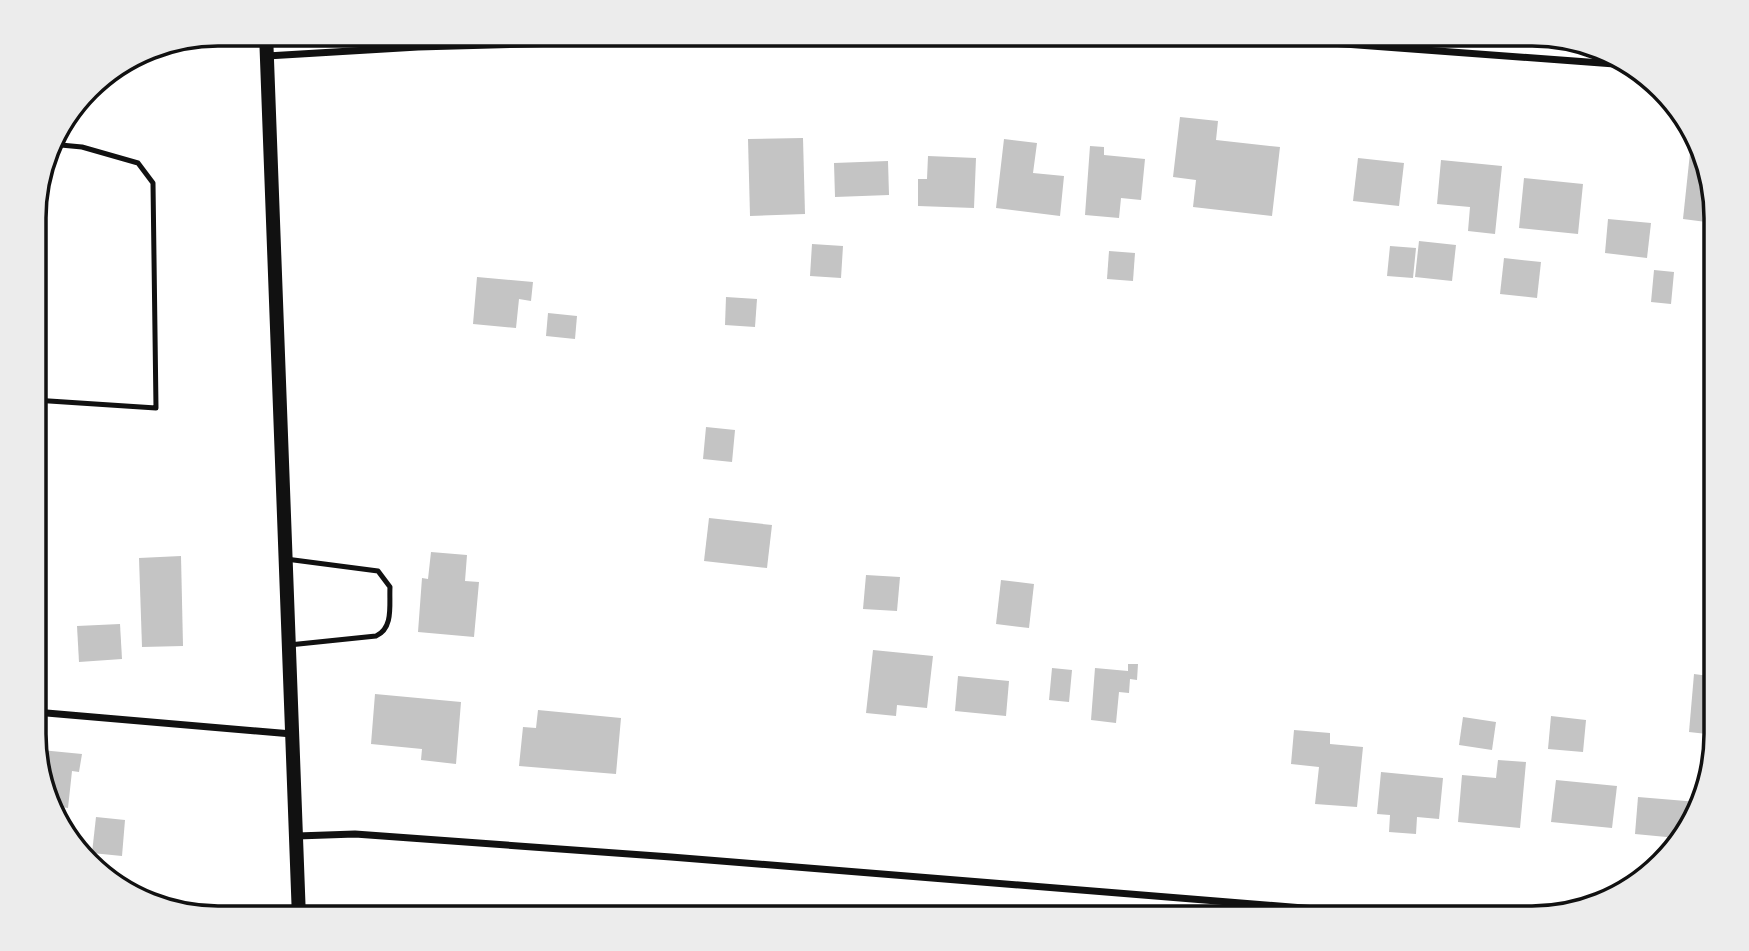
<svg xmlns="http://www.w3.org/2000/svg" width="1749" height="951" font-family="Ubuntu,sans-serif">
  <rect width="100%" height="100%" fill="#fff"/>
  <!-- building -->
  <g fill="#c4c4c4">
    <path d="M1180 117 1218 121 1216 140 1280 147 1272 216 1193 207 1196 180 1173 177Z"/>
    <path d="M803 138 805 214 750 216 748 139Z"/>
    <path d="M1004 139 1037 143 1033 173 1064 176 1060 216 996 208Z"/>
    <path d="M1090 146 1104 147V155L1145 159 1141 200 1121 198 1119 218 1085 215Z"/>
    <path d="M1690 153 1699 154 1714 194V223L1683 219Z"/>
    <path d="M928 156 976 158 974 208 918 206V179H927Z"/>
    <path d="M1358 158 1404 163 1399 206 1353 201Z"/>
    <path d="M1441 160 1502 166 1495 234 1468 231 1470 207 1437 204Z"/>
    <path d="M888 161 889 195 835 197 834 163Z"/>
    <path d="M1524 178 1583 184 1578 234 1519 228Z"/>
    <path d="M1608 219 1651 223 1647 258 1605 253Z"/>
    <path d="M1419 241 1456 245 1452 281 1415 277Z"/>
    <path d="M812 244 843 246 841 278 810 276Z"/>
    <path d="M1390 246 1416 248 1413 278 1387 276Z"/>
    <path d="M1109 251 1135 253 1133 281 1107 279Z"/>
    <path d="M1504 258 1541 262 1537 298 1500 294Z"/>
    <path d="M1654 270 1674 272 1671 304 1651 302Z"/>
    <path d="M477 277 533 282 531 301 519 299 516 328 473 324Z"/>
    <path d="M726 297 757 299 755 327 725 325Z"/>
    <path d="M548 313 577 316 575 339 546 336Z"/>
    <path d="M706 427 735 430 732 462 703 459Z"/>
    <path d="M709 518 772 525 767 568 704 561Z"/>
    <path d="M431 552 467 555 465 581 479 582 474 637 418 632 422 578 428 579Z"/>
    <path d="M181 556 183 646 142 647 139 558Z"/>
    <path d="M866 575 900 577 897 611 863 609Z"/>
    <path d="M1001 580 1034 584 1029 628 996 624Z"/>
    <path d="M120 624 122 659 79 662 77 626Z"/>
    <path d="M873 650 933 656 927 708 897 705 896 716 866 713Z"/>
    <path d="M1128 664H1138L1137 680 1130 679 1129 693 1119 692 1116 723 1091 720 1095 668 1128 671Z"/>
    <path d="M1052 668 1072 670 1069 702 1049 700Z"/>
    <path d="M1694 674 1716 677V735L1689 732Z"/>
    <path d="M958 676 1009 681 1006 716 955 711Z"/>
    <path d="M375 694 461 702 456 764 421 760 422 749 371 744Z"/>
    <path d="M538 710 621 718 616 774 519 766 523 727 536 728Z"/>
    <path d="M1551 716 1586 720 1583 752 1548 749Z"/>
    <path d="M1463 717 1496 722 1492 750 1459 745Z"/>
    <path d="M1294 730 1330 733V744L1363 747 1357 807 1315 804 1319 767 1291 764Z"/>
    <path d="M41 750 82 754 79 772 72 771 68 808 55 806 39 769Z"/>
    <path d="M1498 760 1526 762 1520 828 1458 822 1462 775 1496 778Z"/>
    <path d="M1381 772 1443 778 1439 819 1417 817 1416 834 1389 832 1390 815 1377 814Z"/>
    <path d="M1556 780 1617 786 1612 828 1551 822Z"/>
    <path d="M1638 797 1698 802 1697 815 1677 838 1635 834Z"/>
    <path d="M96 817 125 820 122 856 92 853Z"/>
  </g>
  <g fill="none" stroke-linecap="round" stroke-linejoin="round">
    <!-- service -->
    <g stroke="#111" stroke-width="5">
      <path d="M34 400 156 408 153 183 138 163 82 147 50 144"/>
      <path d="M286 559 378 571 390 587C389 604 394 628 376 636L289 645"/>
    </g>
    <!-- minor -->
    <g stroke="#111" stroke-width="7">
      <path d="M1194 33 1628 65"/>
      <path d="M267 56 418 47 915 33"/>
      <path d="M35 712 292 734"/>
      <path d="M297 836 355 834 671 857 1414 917"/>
    </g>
    <!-- secondary -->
    <path stroke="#111" stroke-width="14" d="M266 33 299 918"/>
  </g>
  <!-- crop -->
  <path d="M0 0H1749V951H0ZM218 46H1532A172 172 0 0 1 1704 218V734A172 172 0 0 1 1532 906H218A172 172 0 0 1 46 734V218A172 172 0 0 1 218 46Z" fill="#ececec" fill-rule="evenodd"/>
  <path fill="none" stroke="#111" stroke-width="3.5" d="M218 46H1532A172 172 0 0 1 1704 218V734A172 172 0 0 1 1532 906H218A172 172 0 0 1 46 734V218A172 172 0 0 1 218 46Z"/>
</svg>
